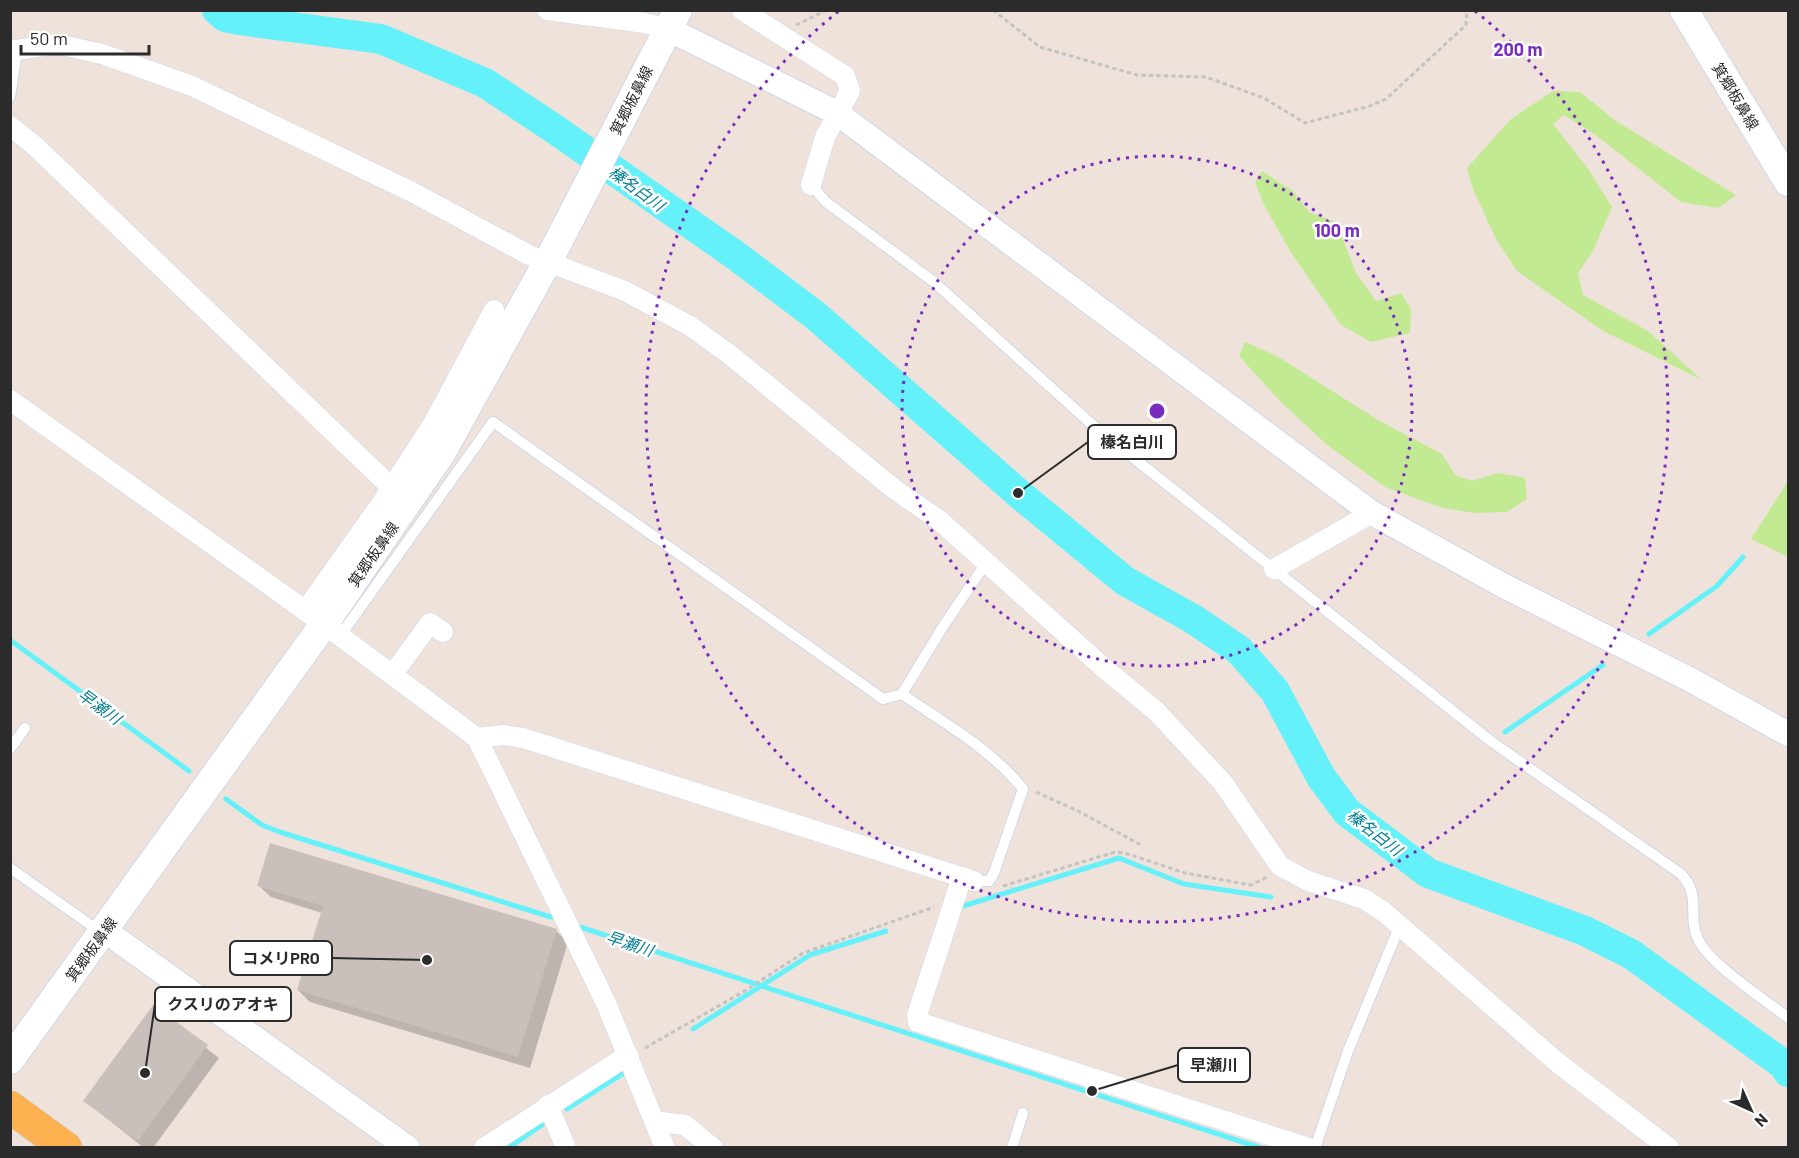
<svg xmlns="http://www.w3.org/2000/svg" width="1799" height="1158" font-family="Barlow,'Noto Sans JP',sans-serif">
  <rect width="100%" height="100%" fill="#eee2db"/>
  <!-- green -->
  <g fill="#c2ea92">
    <path d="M1553 91 1580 92 1616 121 1736 195 1718 208 1681 202 1597 136 1564 115 1553 124 1589 170 1612 207 1592 253 1578 273 1583 295 1648 331 1702 380 1603 331 1517 271 1496 239 1473 189 1467 168 1511 119Z"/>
    <path d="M1262 171 1293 191 1309 212 1336 222 1356 273 1376 301 1401 293 1411 309 1410 333 1371 342 1341 325 1290 251 1264 205 1255 182Z"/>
    <path d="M1245 342 1277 356 1378 420 1442 454 1455 475 1472 481 1498 473 1525 478 1527 499 1507 512 1474 513 1443 508 1385 487 1326 444 1279 400 1239 356Z"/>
    <path d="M1788 481V557L1751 539Z"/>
  </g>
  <!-- shadow -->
  <g fill="#0003">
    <path d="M259 886 556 931 568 942 530 1068 310 1002 298 990 322 913 271 897Z"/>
    <path d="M153 1007 219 1058 153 1148H144L85 1101Z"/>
  </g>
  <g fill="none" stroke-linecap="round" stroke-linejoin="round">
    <!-- stream -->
    <g stroke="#64f1fa" stroke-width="5">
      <path d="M1649 634 1717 586 1743 557"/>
      <path d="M10 640 189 771"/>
      <path d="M1505 732 1603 665"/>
      <path d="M226 799 262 825 280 832 551 917"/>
      <path d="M960 907 1119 858 1184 884 1271 897"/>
      <path d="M580 927 1261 1148"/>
      <path d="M693 1029 810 955 886 931"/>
      <path d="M567 1109 624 1073"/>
      <path d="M508 1148 542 1125"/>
    </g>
    <!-- river -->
    <path stroke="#64f1fa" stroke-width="30" d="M217 10 225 17 239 20 381 39 485 83 553 128 735 255 816 316 1018 493 1125 581 1193 619 1239 650 1275 691 1321 777 1347 812 1428 873 1585 931 1631 954 1784 1065 1788 1072"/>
  </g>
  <!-- building -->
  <g fill="#c9c0bb">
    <path d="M270 843 557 929 518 1057 297 990 323 906 257 886Z"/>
    <path d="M153 1005 208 1045 138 1141 83 1101Z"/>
  </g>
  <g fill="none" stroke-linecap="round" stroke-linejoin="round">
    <defs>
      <g id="service">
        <path d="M10 97 17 50"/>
        <path d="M811 185 826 202 934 282 1097 429 1492 742 1681 874C1702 896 1687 916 1698 939 1709 964 1766 1000 1788 1018"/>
        <path d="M340 636 493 422 883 699 902 694 944 625 986 563"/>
        <path d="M902 694C944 723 991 749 1023 789L994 873 989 881H974"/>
        <path d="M10 749 25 728"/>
        <path d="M10 868 92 926 102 929"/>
        <path d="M1012 1148 1023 1113"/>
        <path d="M1315 1148 1348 1051 1400 925"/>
      </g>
      <g id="minor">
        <path d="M547 10 645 23 668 29"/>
        <path d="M742 10 845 76 850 91 825 137 811 185"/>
        <path d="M10 51 57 44 102 54 192 86 414 193 529 255 625 291 690 326 729 354 894 489 939 520 1105 669 1156 711 1223 783 1280 866 1308 881 1364 899 1384 912 1558 1063 1669 1148"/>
        <path d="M10 126 35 146 392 488"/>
        <path d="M10 400 324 624 477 738 606 1003 665 1148"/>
        <path d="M1274 569 1372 513"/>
        <path d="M305 611 381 504 433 424 494 310"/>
        <path d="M393 674 430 623 443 632"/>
        <path d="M477 738 503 735 523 738 974 881"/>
        <path d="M962 877 917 1015 918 1022 1309 1148"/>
        <path d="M548 1105 566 1148"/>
        <path d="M654 1121 685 1125 713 1148"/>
        <path d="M484 1148 619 1061 629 1057"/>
      </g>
      <g id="tertiary">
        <path d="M668 29 837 113 1372 513 1504 586 1689 679 1788 734"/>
        <path d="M104 930 408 1148"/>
      </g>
      <g id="secondary">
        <path d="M1684 10 1788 182"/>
        <path d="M10 1060 324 624 442 452 554 250 678 10"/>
      </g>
      <path id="primary" d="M10 1107 66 1148"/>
    </defs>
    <!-- service casing -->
    <use href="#service" stroke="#d0d8e5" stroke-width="12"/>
    <!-- minor casing -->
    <use href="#minor" stroke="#d0d8e5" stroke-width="21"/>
    <!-- tertiary casing -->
    <use href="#tertiary" stroke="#d0d8e5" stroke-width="26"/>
    <!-- secondary casing -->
    <use href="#secondary" stroke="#d0d8e5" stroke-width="30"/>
    <!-- primary casing -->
    <use href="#primary" stroke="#c4c4c4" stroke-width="33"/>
    <!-- path -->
    <g stroke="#c4c4c4" stroke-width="3" stroke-dasharray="4.5 3" stroke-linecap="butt">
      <path d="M993 10 1040 47 1137 75 1206 77 1264 98 1305 123 1370 106 1386 99 1466 25 1467 10"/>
      <path d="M796 25 827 10"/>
      <path d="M1036 792 1078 811 1141 845"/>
      <path d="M1003 886 1115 852 1125 853 1185 873 1251 885 1267 877"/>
      <path d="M645 1048 743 992 803 953 934 907"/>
    </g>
    <!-- service -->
    <use href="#service" stroke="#fff" stroke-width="10"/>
    <!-- minor -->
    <use href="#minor" stroke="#fff" stroke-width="20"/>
    <!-- tertiary -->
    <use href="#tertiary" stroke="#fff" stroke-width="24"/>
    <!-- secondary -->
    <use href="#secondary" stroke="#fff" stroke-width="28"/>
    <!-- primary -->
    <use href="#primary" stroke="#feb150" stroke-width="32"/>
  </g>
  <!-- distance rings -->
  <g fill="none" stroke="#7b2cbf" stroke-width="3" stroke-dasharray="3 6">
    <circle cx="1157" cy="411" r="255"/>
    <path d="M1475 11A511 511 0 1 1 839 11"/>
  </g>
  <g text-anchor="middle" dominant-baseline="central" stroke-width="5" stroke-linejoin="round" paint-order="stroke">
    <!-- street labels -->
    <g font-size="15" fill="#2b2b2b" stroke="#fff">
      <text transform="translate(1736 96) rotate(59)">箕郷板鼻線</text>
      <text transform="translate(631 100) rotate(-63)">箕郷板鼻線</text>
      <text transform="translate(373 554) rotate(-55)">箕郷板鼻線</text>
      <text transform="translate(91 949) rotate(-54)">箕郷板鼻線</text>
    </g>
    <!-- water labels -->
    <g font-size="16" font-style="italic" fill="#037f92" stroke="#fff">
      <text transform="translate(637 188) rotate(36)">榛名白川</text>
      <text transform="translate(100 706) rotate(36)">早瀬川</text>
      <text transform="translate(1375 832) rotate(38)">榛名白川</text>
      <text transform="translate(630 943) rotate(18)">早瀬川</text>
    </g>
  </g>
  <circle cx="1157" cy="411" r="9" fill="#7b2cbf" stroke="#fff" stroke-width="3"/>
  <g font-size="18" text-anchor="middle" font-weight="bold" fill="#7b2cbf" stroke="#fff" stroke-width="5" stroke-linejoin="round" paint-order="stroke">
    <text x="1518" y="56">200 m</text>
    <text x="1337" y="237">100 m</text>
  </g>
  <!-- callouts -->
  <path fill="none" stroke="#2b2b2b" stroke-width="2" d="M1018 493L1088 442M427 960L332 958M145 1073L155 1004M1092 1091L1178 1065"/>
  <g fill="#2b2b2b" stroke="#fff" stroke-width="2">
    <circle cx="1018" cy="493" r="6"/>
    <circle cx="427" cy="960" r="6"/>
    <circle cx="145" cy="1073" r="6"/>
    <circle cx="1092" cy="1091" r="6"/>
  </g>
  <g fill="#fff" stroke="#2b2b2b" stroke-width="2">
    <rect x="1088" y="425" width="88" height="34" rx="6"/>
    <rect x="230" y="941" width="102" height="34" rx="6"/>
    <rect x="155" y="987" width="136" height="34" rx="6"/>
    <rect x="1178" y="1048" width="72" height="34" rx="6"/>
  </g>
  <g font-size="16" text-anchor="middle" font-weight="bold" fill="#2b2b2b">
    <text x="1132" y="448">榛名白川</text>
    <text x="281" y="964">コメリPRO</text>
    <text x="223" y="1010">クスリのアオキ</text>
    <text x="1214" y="1071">早瀬川</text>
  </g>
  <!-- border -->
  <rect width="1799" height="1158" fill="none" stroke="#2b2b2b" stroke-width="24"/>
  <!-- north arrow -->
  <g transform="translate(1751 1110) rotate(135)" stroke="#ffffff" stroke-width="4.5" paint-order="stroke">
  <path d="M0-4.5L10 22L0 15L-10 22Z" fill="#2b2b2b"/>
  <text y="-9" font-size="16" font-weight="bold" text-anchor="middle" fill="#2b2b2b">N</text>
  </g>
  <!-- scale -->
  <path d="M21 45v9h128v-9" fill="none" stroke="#2b2b2b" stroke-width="3"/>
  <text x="30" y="45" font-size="18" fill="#2b2b2b" stroke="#ffffff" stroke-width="4.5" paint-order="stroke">50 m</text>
</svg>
